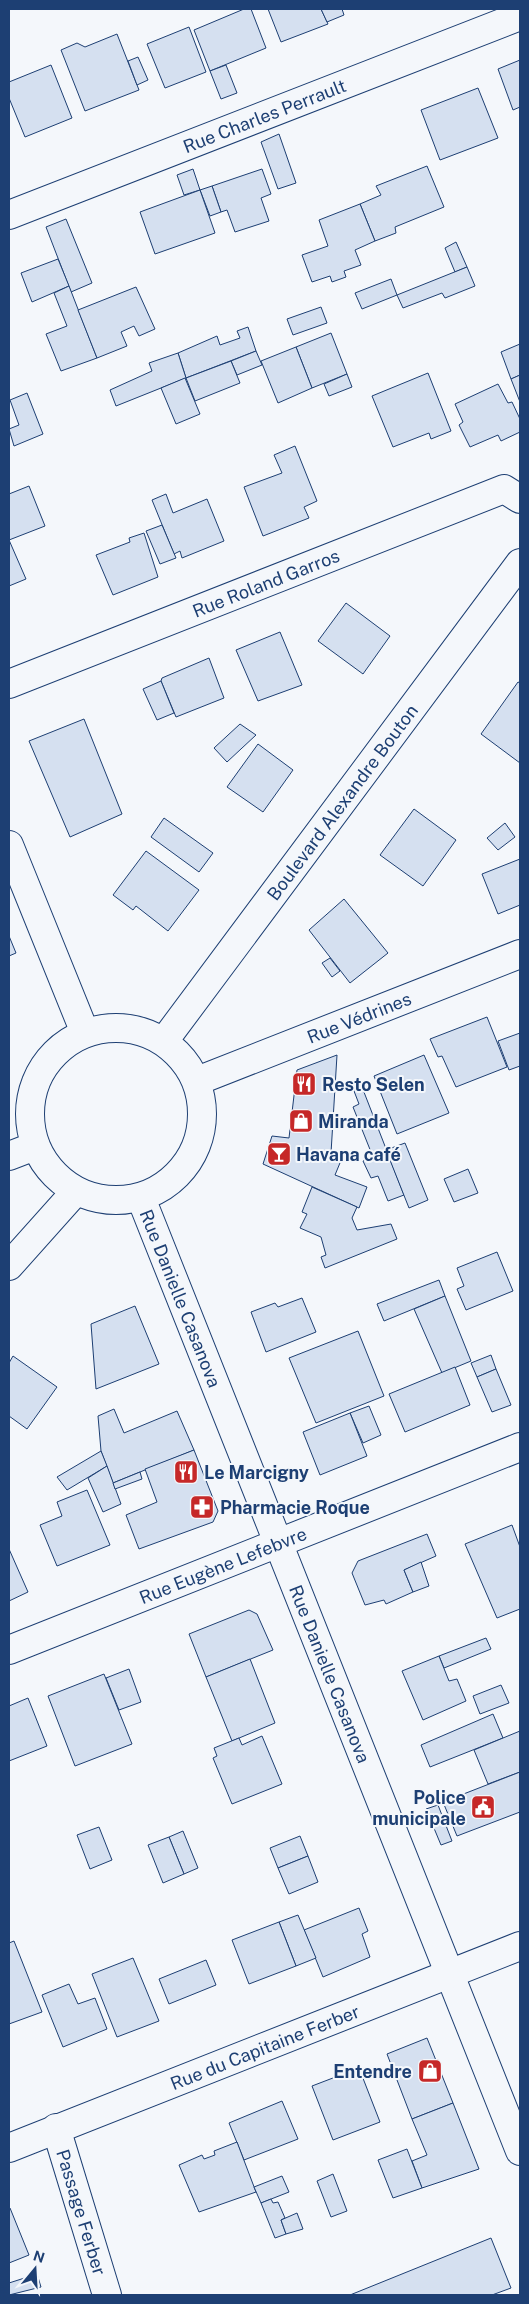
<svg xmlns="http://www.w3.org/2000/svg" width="529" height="2304" font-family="'Public Sans',sans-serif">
  <rect width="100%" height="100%" fill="#f4f7fb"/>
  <!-- building -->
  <g fill="#d5e0f0" stroke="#1d3f73">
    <path d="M244 9H251L266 48 210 71 194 30Z"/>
    <path d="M268 9H321L328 24 281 42Z"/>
    <path d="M321 9H342L344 15 327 22Z"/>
    <path d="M189 27 206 72 165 88 147 44Z"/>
    <path d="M117 34 139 90 85 111 61 50 77 43 85 47Z"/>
    <path d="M138 57 148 80 137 85 128 61Z"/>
    <path d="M520 60V107L513 110 498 69Z"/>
    <path d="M51 65 72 118 25 137 9 98V82Z"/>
    <path d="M226 65 237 93 221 99 210 71Z"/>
    <path d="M478 88 498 138 440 160 421 110Z"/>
    <path d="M279 134 296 183 278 189 261 142Z"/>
    <path d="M427 166 444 207 395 227 396 233 375 241 360 204 381 195 376 186Z"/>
    <path d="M193 169 200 190 184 195 177 175Z"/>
    <path d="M262 169 271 194 261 198 269 221 235 232 227 210 221 212 212 186Z"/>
    <path d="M212 186 221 212 210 216 200 190Z"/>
    <path d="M200 190 215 233 155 254 140 212Z"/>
    <path d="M360 204 375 241 355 250 361 265 344 271 346 277 332 282 330 276 312 282 302 255 328 246 319 220Z"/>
    <path d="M66 219 92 283 71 292 46 227Z"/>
    <path d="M456 242 467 267 455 272 445 248Z"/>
    <path d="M58 259 69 286 32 302 21 273Z"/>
    <path d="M467 267 475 286 445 298 442 293 403 308 397 295Z"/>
    <path d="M391 279 397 295 362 309 355 293Z"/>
    <path d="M69 286 97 358 61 371 46 334 67 326 54 293Z"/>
    <path d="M136 287 155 329 139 336 134 326 121 332 127 346 97 358 78 310Z"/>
    <path d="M321 307 327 323 293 335 287 319Z"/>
    <path d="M248 327 256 351 186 378 178 353 217 336 220 345 240 338 237 331Z"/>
    <path d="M331 333 347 374 312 388 296 347Z"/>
    <path d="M520 344V375L511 379 501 352Z"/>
    <path d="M296 347 312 388 278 403 261 361Z"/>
    <path d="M256 351 262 365 237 375 231 361Z"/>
    <path d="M178 353 186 378 116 406 110 390 152 371 149 363Z"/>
    <path d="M231 361 240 383 195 401 186 378Z"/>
    <path d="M428 373 451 431 431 439 429 433 393 447 372 396Z"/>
    <path d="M347 374 352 387 329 396 324 384Z"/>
    <path d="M520 375V402L511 379Z"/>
    <path d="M185 378 200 414 176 424 161 388Z"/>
    <path d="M498 384 508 403 512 402 520 419V432L501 441 498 435 470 447 459 425 463 422 455 404Z"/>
    <path d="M27 393 43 434 14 446 9 429 19 425 10 400Z"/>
    <path d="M295 446 317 501 304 507 309 518 263 536 244 487 282 473 274 455Z"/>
    <path d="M29 486 45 526 9 540V494Z"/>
    <path d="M166 494 173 513 207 499 224 541 182 558 180 551 174 554 152 500Z"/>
    <path d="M162 525 176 558 160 564 146 531Z"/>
    <path d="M144 533 158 577 113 595 96 555 130 542 129 538Z"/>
    <path d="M9 540 26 579 9 586Z"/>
    <path d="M346 603 390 636 363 674 318 641Z"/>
    <path d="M280 632 302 685 258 701 236 650Z"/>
    <path d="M209 658 224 698 176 717 161 681 162 678Z"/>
    <path d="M161 681 174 713 157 720 143 689Z"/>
    <path d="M518 682 520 683V763L481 734Z"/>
    <path d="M84 719 122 814 70 837 29 741Z"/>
    <path d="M240 724 256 735 227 762 214 748Z"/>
    <path d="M258 744 293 770 263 812 227 787Z"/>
    <path d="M414 809 456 840 423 886 380 855Z"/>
    <path d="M164 818 213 853 199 872 151 837Z"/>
    <path d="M505 823 515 837 498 850 487 838Z"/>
    <path d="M146 851 199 890 168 931 136 906 133 910 113 895Z"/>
    <path d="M520 859V905L498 914 482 874Z"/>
    <path d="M344 899 388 953 350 983 309 930Z"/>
    <path d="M9 936 16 953 9 956Z"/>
    <path d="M330 958 340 971 332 977 322 963Z"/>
    <path d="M487 1017 507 1067 456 1087 442 1056 438 1057 430 1039Z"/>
    <path d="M520 1033V1066L509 1070 498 1041Z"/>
    <path d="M337 1055 331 1153 342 1158 335 1175 367 1187 359 1208 263 1164 272 1136 289 1138 297 1070Z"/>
    <path d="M424 1055 449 1113 397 1134 374 1076Z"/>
    <path d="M362 1087 404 1195 388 1201 378 1176 371 1178 363 1161 373 1157 353 1107 359 1104 354 1091Z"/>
    <path d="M405 1143 428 1200 409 1208 386 1150Z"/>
    <path d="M468 1169 478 1193 454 1202 444 1179Z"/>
    <path d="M312 1187 357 1207 352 1218 357 1230 391 1224 397 1239 325 1268 321 1257 326 1255 321 1237 300 1228 307 1214 302 1212Z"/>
    <path d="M497 1252 513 1291 466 1310 457 1289 464 1286 457 1268Z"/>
    <path d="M439 1280 445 1296 384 1321 377 1304Z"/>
    <path d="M445 1296 471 1361 442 1373 414 1309Z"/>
    <path d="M302 1298 316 1332 266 1352 251 1312 275 1303 278 1307Z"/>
    <path d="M135 1306 159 1364 96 1389 91 1324Z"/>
    <path d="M358 1331 384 1396 316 1423 289 1358Z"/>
    <path d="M491 1355 496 1369 477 1377 471 1363Z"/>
    <path d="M13 1356 57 1387 27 1429 9 1416V1363Z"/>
    <path d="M455 1367 470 1405 405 1432 389 1394Z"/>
    <path d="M496 1369 511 1405 492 1412 477 1377Z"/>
    <path d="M369 1406 381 1435 363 1443 350 1413Z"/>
    <path d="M114 1409 124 1433 177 1411 194 1450 113 1483 101 1451 98 1416Z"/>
    <path d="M350 1413 367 1456 320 1475 303 1432Z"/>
    <path d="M194 1450 218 1511 213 1522 139 1549 126 1515 157 1502 145 1469Z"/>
    <path d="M101 1451 107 1466 67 1490 57 1477Z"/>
    <path d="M107 1466 121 1504 103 1512 88 1478Z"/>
    <path d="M140 1472 142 1479 115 1489 113 1483Z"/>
    <path d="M87 1490 110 1545 57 1566 40 1525 62 1516 57 1502Z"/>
    <path d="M512 1525 520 1547V1609L497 1618 465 1544Z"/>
    <path d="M427 1534 436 1556 404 1570 413 1592 386 1604 384 1600 365 1605 352 1573 358 1561Z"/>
    <path d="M9 1549 28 1592 9 1601Z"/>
    <path d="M421 1562 429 1586 413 1592 404 1570Z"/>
    <path d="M249 1610 257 1614 273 1650 206 1677 189 1634Z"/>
    <path d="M486 1638 491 1649 444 1668 439 1656Z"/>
    <path d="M439 1656 449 1681 457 1679 466 1701 423 1720 402 1671Z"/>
    <path d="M250 1659 275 1723 232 1741 206 1677Z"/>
    <path d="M129 1669 141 1702 119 1710 106 1678Z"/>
    <path d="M104 1674 132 1744 75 1766 48 1696Z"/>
    <path d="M501 1685 509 1703 480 1714 473 1696Z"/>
    <path d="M28 1698 47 1746 9 1761V1706Z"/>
    <path d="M493 1714 503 1738 430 1767 421 1745Z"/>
    <path d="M520 1731V1772L488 1784 474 1750Z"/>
    <path d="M262 1736 282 1784 232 1804 213 1758 217 1756 214 1748 239 1738 242 1745Z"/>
    <path d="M520 1772V1812L457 1836 443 1802Z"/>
    <path d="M438 1805 452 1841 441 1845 426 1809Z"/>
    <path d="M99 1827 112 1860 90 1869 77 1835Z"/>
    <path d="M183 1831 198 1868 184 1874 169 1837Z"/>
    <path d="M300 1836 308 1856 278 1868 270 1848Z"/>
    <path d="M169 1837 184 1874 163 1883 148 1845Z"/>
    <path d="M308 1856 318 1882 289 1894 278 1868Z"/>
    <path d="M359 1908 368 1931 362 1934 370 1957 323 1977 304 1930Z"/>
    <path d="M298 1915 316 1958 296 1966 279 1922Z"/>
    <path d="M279 1922 296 1966 249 1984 232 1940Z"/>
    <path d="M14 1941 42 2012 9 2024V1943Z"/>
    <path d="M133 1958 159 2021 117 2037 92 1974Z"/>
    <path d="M206 1960 216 1985 169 2004 159 1979Z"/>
    <path d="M69 1984 78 2004 95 1998 107 2029 63 2047 42 1995Z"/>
    <path d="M427 2038 453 2103 412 2119 387 2054Z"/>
    <path d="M359 2068 380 2122 333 2140 312 2086Z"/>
    <path d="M282 2101 298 2139 244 2160 229 2123Z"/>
    <path d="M453 2103 479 2169 422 2188 412 2161 427 2155 412 2119Z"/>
    <path d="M237 2142 256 2192 199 2212 179 2165 202 2155 204 2159 215 2155 214 2151Z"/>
    <path d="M407 2149 422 2188 393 2198 378 2160Z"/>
    <path d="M333 2174 347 2211 331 2217 317 2181Z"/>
    <path d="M282 2176 289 2192 261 2203 254 2187Z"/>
    <path d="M271 2199 273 2203 278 2202 285 2218 281 2220 286 2234 275 2238 261 2203Z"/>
    <path d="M10 2208 29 2255 9 2263V2209Z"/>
    <path d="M297 2213 303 2229 286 2234 281 2220Z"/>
    <path d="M491 2238 511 2288 492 2295H350Z"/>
    <path d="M37 2274 41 2287 9 2295V2283Z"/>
  </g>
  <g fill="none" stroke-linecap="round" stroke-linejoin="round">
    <defs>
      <g id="street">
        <path id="s1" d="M9 215 520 16"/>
        <path id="s2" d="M9 684 504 489 520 499"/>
        <path d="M9 845 85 1033"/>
        <path id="s3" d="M197 1081 520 954"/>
        <path d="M9 1156 35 1146"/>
        <path id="s4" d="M141 1198 520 2151"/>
        <path id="s5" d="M9 1650 520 1447"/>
        <path id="s6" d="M56 2128 107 2295"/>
        <path id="s7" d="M9 2148 520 1946"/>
      </g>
      <g id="secondary">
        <circle cx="116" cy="1114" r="86"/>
        <path id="s8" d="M164 1041 520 563"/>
        <path d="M9 1266 76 1191"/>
      </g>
    </defs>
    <!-- street casing -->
    <use href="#street" stroke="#1d3f73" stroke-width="30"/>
    <!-- secondary casing -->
    <use href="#secondary" stroke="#1d3f73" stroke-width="30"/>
    <!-- street -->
    <use href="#street" stroke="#f4f7fb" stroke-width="28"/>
    <!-- secondary -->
    <use href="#secondary" stroke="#f4f7fb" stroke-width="28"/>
  </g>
  <!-- icons -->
  <defs>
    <symbol id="restaurant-square" viewBox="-11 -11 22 22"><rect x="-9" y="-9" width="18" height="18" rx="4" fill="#c62828" stroke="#f4f7fb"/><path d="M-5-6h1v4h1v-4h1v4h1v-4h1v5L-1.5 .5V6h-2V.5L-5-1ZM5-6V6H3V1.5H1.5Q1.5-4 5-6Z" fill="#fff"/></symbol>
    <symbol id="shop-square" viewBox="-11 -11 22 22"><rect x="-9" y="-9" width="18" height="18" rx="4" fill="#c62828" stroke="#f4f7fb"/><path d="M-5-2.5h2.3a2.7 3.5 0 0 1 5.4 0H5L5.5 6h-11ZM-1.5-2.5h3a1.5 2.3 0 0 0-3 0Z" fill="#fff"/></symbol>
    <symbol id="bar-square" viewBox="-11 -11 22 22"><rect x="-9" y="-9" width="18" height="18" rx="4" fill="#c62828" stroke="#f4f7fb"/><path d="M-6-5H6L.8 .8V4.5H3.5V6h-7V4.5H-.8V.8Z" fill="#fff"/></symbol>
    <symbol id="pharmacy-square" viewBox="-11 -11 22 22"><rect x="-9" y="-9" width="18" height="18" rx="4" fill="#c62828" stroke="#f4f7fb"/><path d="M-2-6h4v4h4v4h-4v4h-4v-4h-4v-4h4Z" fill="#fff"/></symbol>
    <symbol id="civic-square" viewBox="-11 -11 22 22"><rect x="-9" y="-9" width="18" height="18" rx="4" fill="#c62828" stroke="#f4f7fb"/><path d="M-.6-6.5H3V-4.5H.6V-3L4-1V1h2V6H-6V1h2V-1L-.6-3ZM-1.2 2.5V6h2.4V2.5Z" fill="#fff"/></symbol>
  </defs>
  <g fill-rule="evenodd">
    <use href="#restaurant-square" x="290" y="1070" width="28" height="28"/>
    <use href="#shop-square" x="287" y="1107" width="28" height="28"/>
    <use href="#bar-square" x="265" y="1140" width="28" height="28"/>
    <use href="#restaurant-square" x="172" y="1458" width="28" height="28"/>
    <use href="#pharmacy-square" x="188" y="1493" width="28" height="28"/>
    <use href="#civic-square" x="469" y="1793" width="28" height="28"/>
    <use href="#shop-square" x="416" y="2057" width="28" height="28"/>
  </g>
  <g text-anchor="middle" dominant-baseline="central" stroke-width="4" stroke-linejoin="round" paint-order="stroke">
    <!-- street labels -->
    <g font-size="18" fill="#1d3f73" stroke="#f4f7fb">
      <text stroke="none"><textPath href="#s1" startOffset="274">Rue Charles Perrault</textPath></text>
      <text stroke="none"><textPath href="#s2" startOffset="276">Rue Roland Garros</textPath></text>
      <text stroke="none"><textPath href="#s8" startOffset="298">Boulevard Alexandre Bouton</textPath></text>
      <text stroke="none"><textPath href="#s3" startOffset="174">Rue Védrines</textPath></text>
      <text stroke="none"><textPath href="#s4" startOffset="108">Rue Danielle Casanova</textPath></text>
      <text stroke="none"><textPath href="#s5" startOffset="230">Rue Eugène Lefebvre</textPath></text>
      <text stroke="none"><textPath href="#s4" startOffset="512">Rue Danielle Casanova</textPath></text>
      <text stroke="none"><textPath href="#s7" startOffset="275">Rue du Capitaine Ferber</textPath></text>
      <text stroke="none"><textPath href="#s6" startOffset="88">Passage Ferber</textPath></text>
    </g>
    <!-- poi labels -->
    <g font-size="18" font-weight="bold" fill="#1d3f73" stroke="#f4f7fb" text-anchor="start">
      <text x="322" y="1084">Resto Selen</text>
      <text x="318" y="1121">Miranda</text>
      <text x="296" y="1154">Havana café</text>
      <text x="204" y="1472">Le Marcigny</text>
      <text x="220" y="1507">Pharmacie Roque</text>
      <text x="466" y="1797" text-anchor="end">Police<tspan x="466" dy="21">municipale</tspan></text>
      <text x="412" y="2071" text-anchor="end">Entendre</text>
    </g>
  </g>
  <!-- border -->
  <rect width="529" height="2304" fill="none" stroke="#1d3f73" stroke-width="20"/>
  <!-- north arrow -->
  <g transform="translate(35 2269) rotate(18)" stroke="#f4f7fb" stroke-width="4" paint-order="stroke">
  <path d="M0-4L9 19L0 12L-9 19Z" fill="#1d3f73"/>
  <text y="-8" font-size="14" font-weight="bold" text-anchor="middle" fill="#1d3f73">N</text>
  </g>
</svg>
